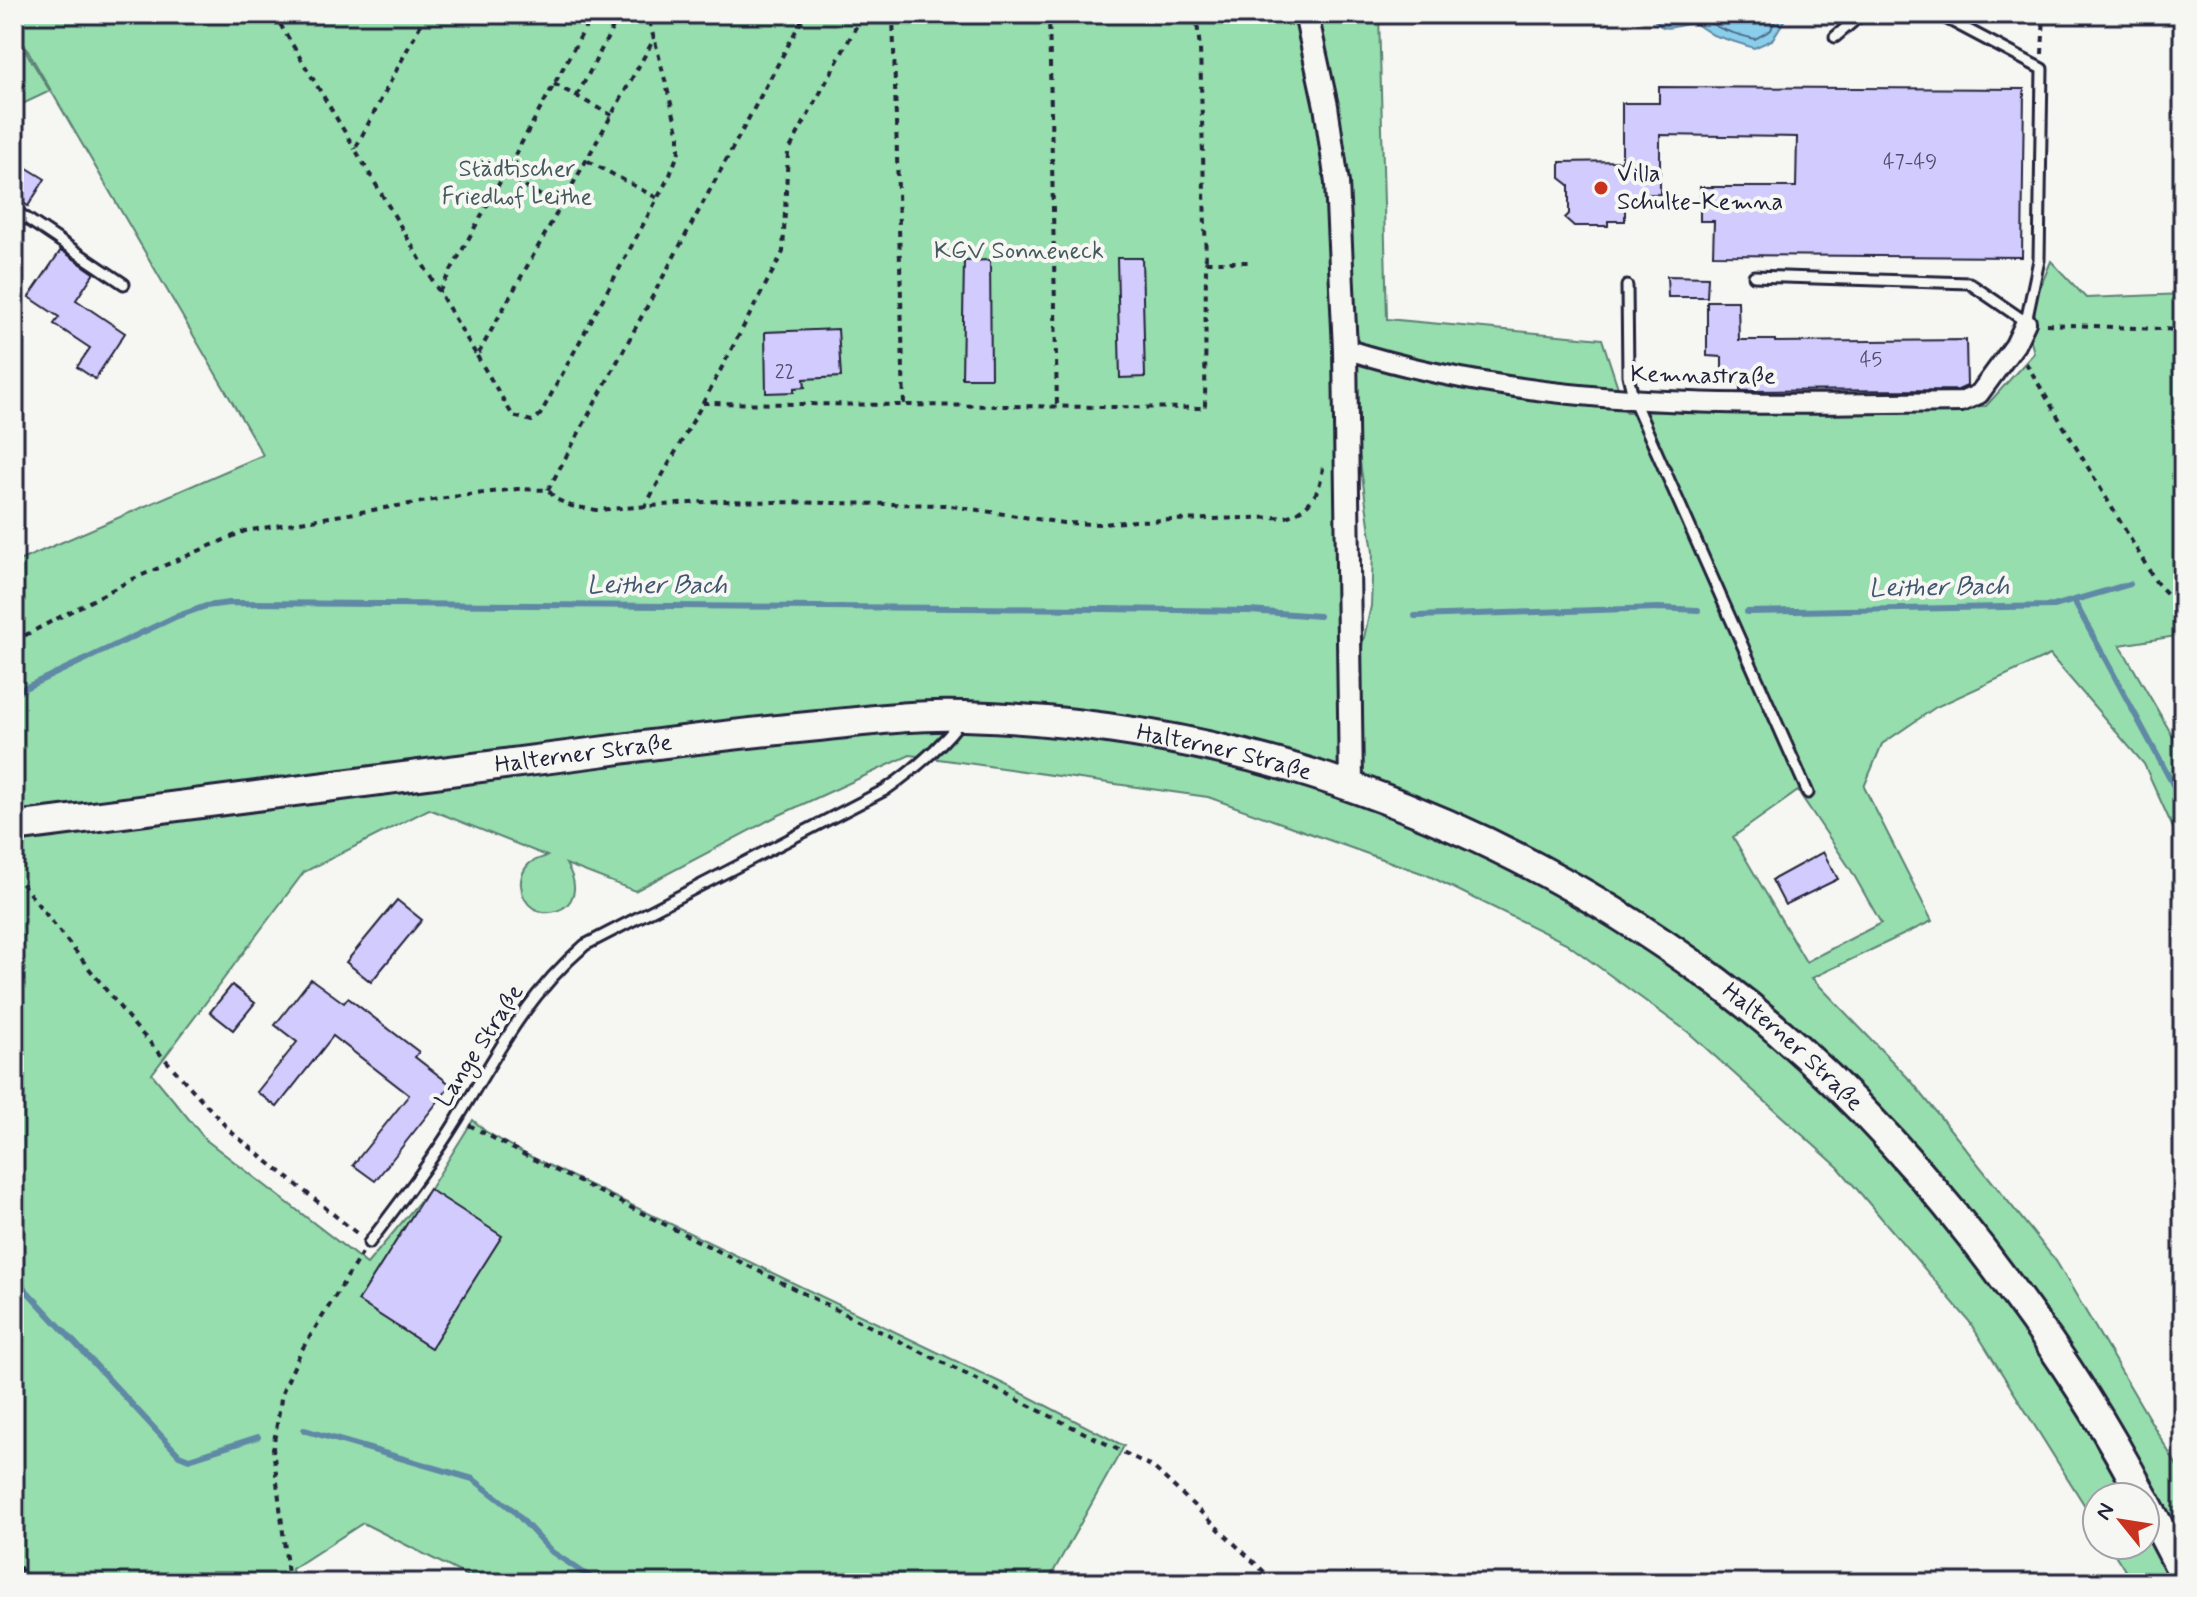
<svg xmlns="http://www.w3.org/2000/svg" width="2197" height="1597" font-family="Mynerve,sans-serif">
  <rect width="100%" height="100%" fill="#f6f6f2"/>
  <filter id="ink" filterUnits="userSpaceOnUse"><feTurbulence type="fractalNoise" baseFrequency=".0125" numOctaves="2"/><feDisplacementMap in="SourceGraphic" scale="16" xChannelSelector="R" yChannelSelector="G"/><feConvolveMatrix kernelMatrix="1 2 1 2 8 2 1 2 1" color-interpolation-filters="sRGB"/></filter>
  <g filter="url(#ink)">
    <!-- green -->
    <g fill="#96dead" stroke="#5c8074" stroke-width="2" fill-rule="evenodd">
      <path d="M14 14H1379L1387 319 1602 339 1626 412 1986 406 2034 353 2026 322 2051 261 2086 298 2183 294V635L2120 645 2183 754V850L2144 764 2050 655 1936 707 1882 744 1864 787 1932 921 1812 978 1912 1082 2056 1261 2183 1476V1583H2133L2109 1545H2145V1497H2097V1525L1969 1321 1838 1167 1688 1032 1566 943 1427 875 1208 797 910 755 775 817 635 891 566 864C598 915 524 931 521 885 520 878 524 868 530 863 534 860 542 858 547 856L429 809 304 872 152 1074 206 1140 367 1264 430 1189 473 1120 485 1131 523 1153 1012 1388 1124 1446 1047 1583H481L363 1523 292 1569 294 1583H14V831L899 719 1105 729 1208 748 1308 772 1351 786 1462 833 1465 829 1352 782 1350 700 1371 606 1373 552 1347 372 1343 277 1338 293 1343 348 1345 637 1351 782 1208 742 1107 724 977 713 900 714 733 732 14 825V563L263 455 14 27ZM1798 791 1851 870 1881 923 1806 962 1733 837Z"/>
      <path d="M14 32 50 91 14 108Z"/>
    </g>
    <!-- water -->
    <path fill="#8aceeb" stroke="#6089a5" stroke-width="2" d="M1650 14H1784L1785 19 1772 40 1754 48 1713 35 1696 24C1675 22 1665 39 1650 14Z"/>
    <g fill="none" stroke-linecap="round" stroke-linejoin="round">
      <!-- shore -->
      <path stroke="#4c6781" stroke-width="2" d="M1659 14 1672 21C1692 13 1699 16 1716 26 1726 32 1743 36 1755 39L1771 30 1777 14"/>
      <!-- stream -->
      <g stroke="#6089a5" stroke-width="6">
        <path d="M2178 569 2183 567"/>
        <path d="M2074 601 2183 803"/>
        <path d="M1747 612 2054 606 2130 584"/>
        <path d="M1415 616 1658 608 1698 610"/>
        <path d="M14 693 175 617 206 606 229 603 1104 609 1249 611 1319 616"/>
        <path d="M14 1274 24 1288 179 1455 189 1459 258 1437"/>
        <path d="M304 1430 473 1479 513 1510 552 1552 599 1583"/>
      </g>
    </g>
    <!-- building -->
    <g fill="#d2cbfd" stroke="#22223b" stroke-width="2">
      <path d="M1659 87 2024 89 2022 257 1713 255 1714 221H1700V187H1796L1797 137 1660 135V194L1633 195V201H1625V221H1608V226H1574L1565 218 1569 214V185L1560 178V162L1622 161V103H1659Z"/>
      <path d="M14 160 45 179 28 206 14 197Z"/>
      <path d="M61 250 94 273 76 300 125 333 95 379 77 367 90 348 54 324 59 317 29 297Z"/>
      <path d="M1117 258H1142L1145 377 1120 378Z"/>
      <path d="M990 260 991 378H962L964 261Z"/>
      <path d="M1667 276 1708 277 1707 297H1668Z"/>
      <path d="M1707 301H1738L1739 340H1775V342L1966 340 1967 386 1958 390 1740 391V380H1722V357L1707 356Z"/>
      <path d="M838 329 841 377 804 379 805 387 794 388V392L766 393 765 332Z"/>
      <path d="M1823 852 1838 879 1785 905 1772 880Z"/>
      <path d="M397 900 422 920 371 982 346 962Z"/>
      <path d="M311 979 344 1003 348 998 419 1052 415 1057 451 1085 375 1181 353 1165 409 1095 333 1036 277 1107 257 1092 297 1042 275 1025Z"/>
      <path d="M232 985 255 1003 233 1030 210 1012Z"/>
      <path d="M429 1189 502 1236 431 1348 358 1301Z"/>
    </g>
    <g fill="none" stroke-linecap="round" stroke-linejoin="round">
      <defs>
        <g id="service">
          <path d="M1835 37 1862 14"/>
          <path d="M14 210 124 284"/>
          <path d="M1754 276 1969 283 2026 322 2039 260 2042 69 1938 14"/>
          <path d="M1627 286 1628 375 1634 401 1808 793"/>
          <path d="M369 1243C400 1202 431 1162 458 1118 497 1053 527 995 585 945L885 790C914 770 938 750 960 722"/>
        </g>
        <path id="minor" d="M1345 349C1544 412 1754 405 1961 402L1979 394 2015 345 2026 322"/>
        <path id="tertiary" d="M1306 14 1326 106 1337 183 1345 349 1351 784"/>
        <g id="primary">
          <path id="s1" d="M14 827C209 802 404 777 598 752 671 742 744 733 818 726 866 721 915 714 964 716 1241 724 1494 817 1716 981 1830 1066 1929 1176 2012 1290 2061 1356 2105 1424 2143 1497"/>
          <path d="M2145 1500 2183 1573"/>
        </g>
      </defs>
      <!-- service casing -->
      <use href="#service" stroke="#22223b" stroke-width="15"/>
      <!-- minor casing -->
      <use href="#minor" stroke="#22223b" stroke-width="24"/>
      <!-- tertiary casing -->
      <use href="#tertiary" stroke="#22223b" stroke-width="28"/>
      <!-- primary casing -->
      <use href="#primary" stroke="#22223b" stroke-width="34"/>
      <!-- path -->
      <g stroke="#22223b" stroke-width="4" stroke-dasharray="6 6" stroke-linecap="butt">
        <path d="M274 14 355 149"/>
        <path d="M426 14 355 149 477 356 654 39 647 14"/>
        <path d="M893 14 904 405"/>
        <path d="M1049 14 1057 406"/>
        <path d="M1196 14 1200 48 1206 262"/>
        <path d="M2042 54 2044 14"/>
        <path d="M554 84 613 116"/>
        <path d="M577 96 620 14"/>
        <path d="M588 161 657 198"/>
        <path d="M504 175 561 207"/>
        <path d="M439 292 593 14"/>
        <path d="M2046 324 2183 330"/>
        <path d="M477 356 513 416 532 421 540 415 670 175 679 151V135L655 41"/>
        <path d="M2026 363 2156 582 2170 597 2183 602"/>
        <path d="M703 403 783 252 788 152 863 14"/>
        <path d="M548 490 805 14"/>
        <path d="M644 508 703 403 1205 408 1206 262H1250"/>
        <path d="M14 641 133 579 245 531 452 497 517 489 548 490 556 499 571 506 596 510 718 501 945 505 1063 523 1102 524 1135 521 1286 517C1311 508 1321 492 1323 465"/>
        <path d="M14 874 134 1025 230 1131 359 1235"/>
        <path d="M469 1125 521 1153 1153 1467 1276 1583"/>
        <path d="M14 1556 28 1583"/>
        <path d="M289 1583 273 1448 282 1393 301 1351 362 1253"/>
      </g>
      <!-- service -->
      <use href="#service" stroke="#f6f6f2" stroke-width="9"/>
      <!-- minor -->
      <use href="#minor" stroke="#f6f6f2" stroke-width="18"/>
      <!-- tertiary -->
      <use href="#tertiary" stroke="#f6f6f2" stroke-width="22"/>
      <!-- primary -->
      <use href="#primary" stroke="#f6f6f2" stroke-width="28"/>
    </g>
  </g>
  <!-- markers -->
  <circle fill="#c8321e" stroke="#f6f6f2" stroke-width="3" cx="1601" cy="188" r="8"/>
  <g text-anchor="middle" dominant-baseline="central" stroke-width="8" stroke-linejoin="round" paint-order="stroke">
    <!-- number labels -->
    <g font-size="20" fill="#4e4c6c">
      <text x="1910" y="162">47-49</text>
      <text x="1871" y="360">45</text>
      <text x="785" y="372">22</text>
    </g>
    <!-- park labels -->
    <g font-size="24" fill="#455a5d" stroke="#f6f6f2">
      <text x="517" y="169">Städtischer<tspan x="517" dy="28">Friedhof Leithe</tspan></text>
      <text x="1019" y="251">KGV Sonneneck</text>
    </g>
    <!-- poi labels -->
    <g font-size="24" fill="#22223b" stroke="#f6f6f2" text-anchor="start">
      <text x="1617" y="174">Villa<tspan x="1617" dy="28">Schulte-Kemna</tspan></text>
    </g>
    <!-- street labels -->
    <g font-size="24" fill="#22223b" stroke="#f6f6f2">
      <text transform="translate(1703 376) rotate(1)">Kemnastraße</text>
      <text stroke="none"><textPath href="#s1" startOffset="1220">Halterner Straße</textPath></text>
      <text stroke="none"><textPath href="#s1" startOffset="574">Halterner Straße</textPath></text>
      <text transform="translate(480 1046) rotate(-57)">Lange Straße</text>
      <text stroke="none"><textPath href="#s1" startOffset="1868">Halterner Straße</textPath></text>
    </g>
    <!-- water labels -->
    <g font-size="26" font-style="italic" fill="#415670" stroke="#f6f6f2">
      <text x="657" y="586">Leither Bach</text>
      <text transform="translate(1939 588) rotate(-1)">Leither Bach</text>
    </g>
  </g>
  <!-- margin -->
  <rect width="2197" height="1597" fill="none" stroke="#f6f6f2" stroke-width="48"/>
  <rect x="24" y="24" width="2149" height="1549" fill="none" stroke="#22223b" stroke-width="3" filter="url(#ink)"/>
  <!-- north arrow -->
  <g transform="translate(2121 1521) rotate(300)"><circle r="38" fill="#f6f6f2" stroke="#a1a1a9" stroke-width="2"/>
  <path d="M0-6L14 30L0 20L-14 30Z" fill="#c8321e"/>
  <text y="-12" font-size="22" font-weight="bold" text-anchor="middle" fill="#22223b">N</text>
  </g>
</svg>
